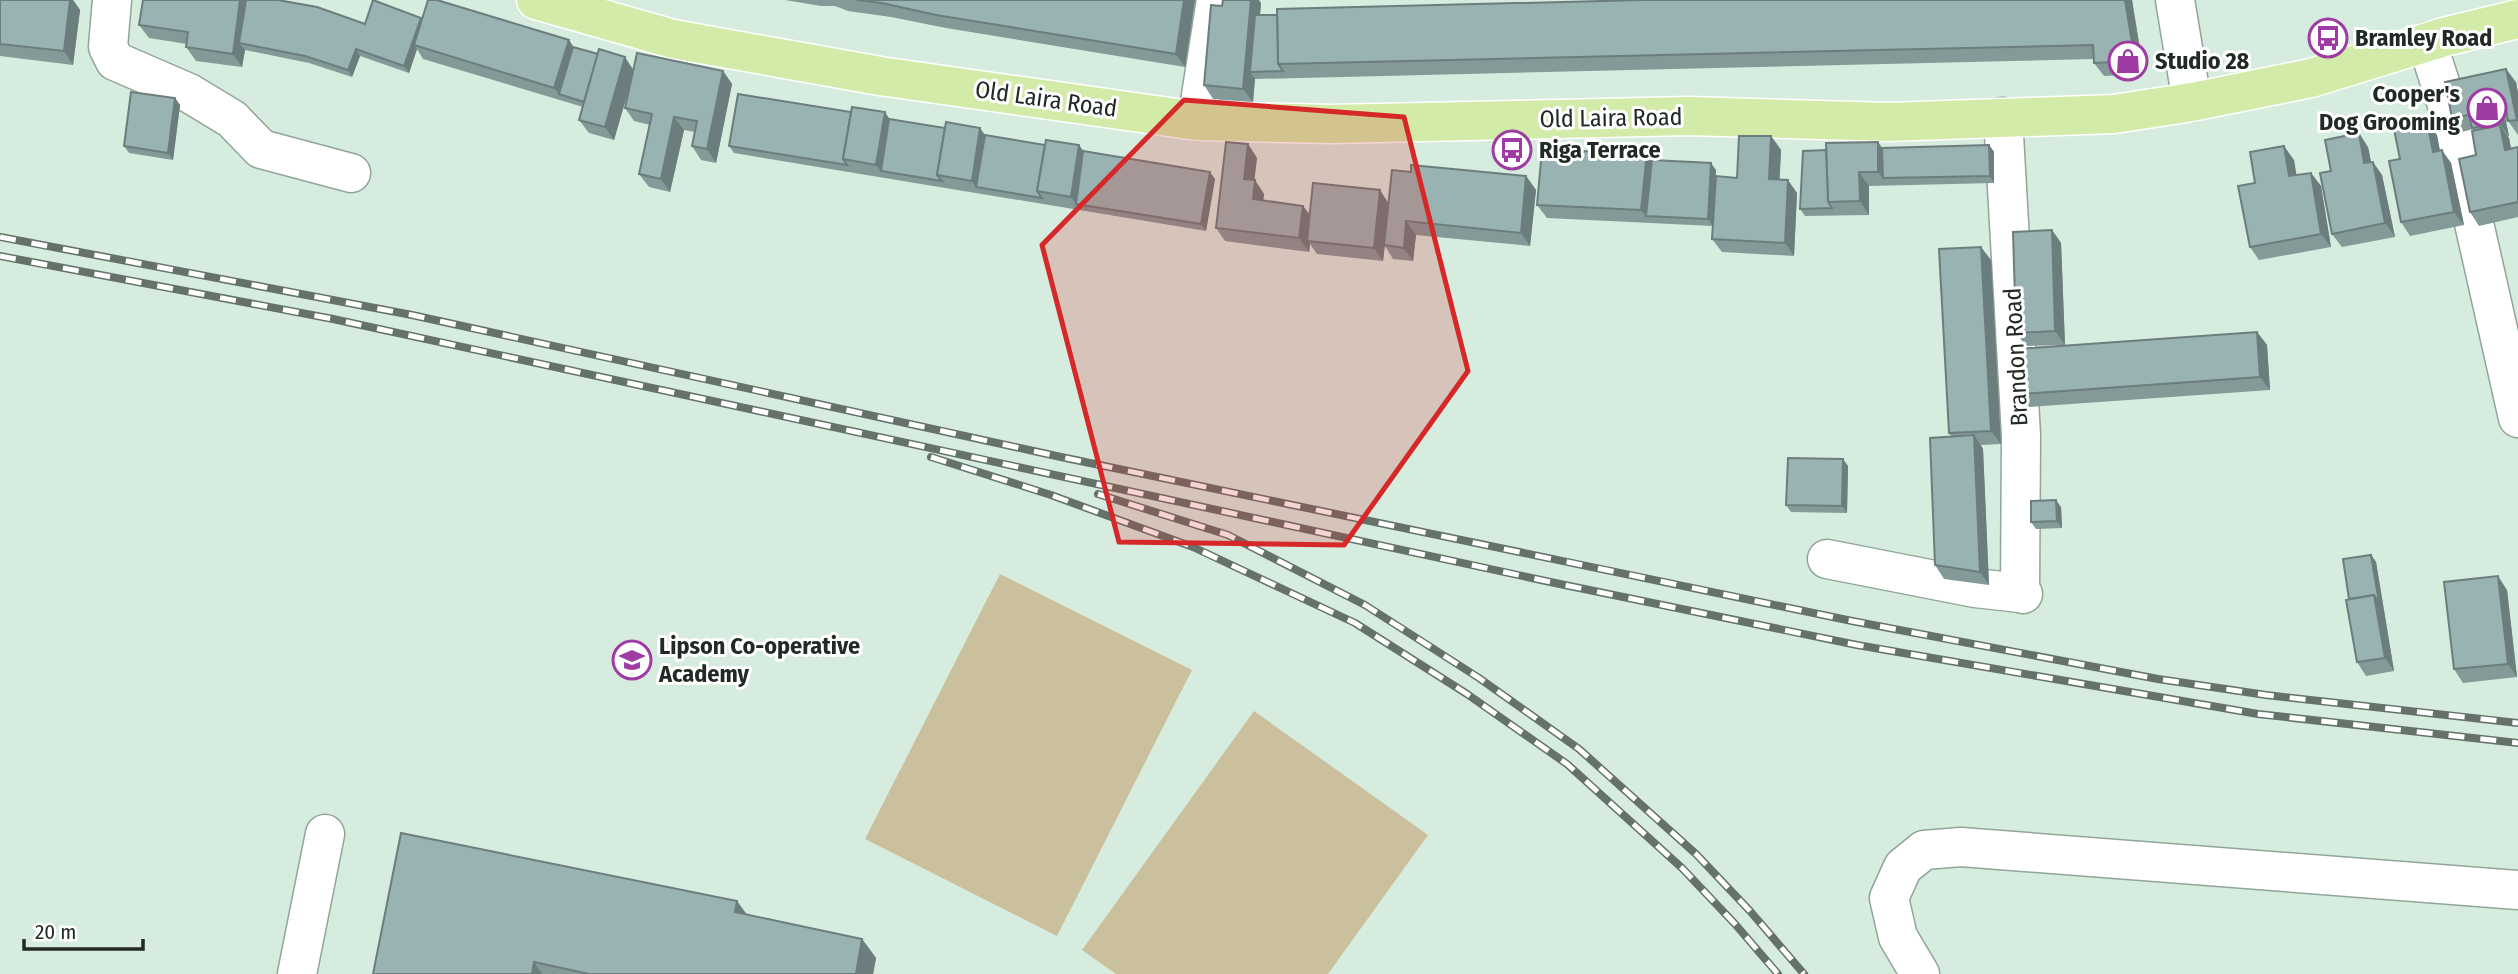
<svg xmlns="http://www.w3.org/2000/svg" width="2518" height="974" font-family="'Fira Sans Condensed',sans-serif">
  <rect width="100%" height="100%" fill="#d6ecdf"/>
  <!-- grass -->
  <g fill="#cac09d">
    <path d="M1000 574 1192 670 1057 936 865 839Z"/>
    <path d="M1254 711 1428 835 1328 974H1116L1082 950Z"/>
  </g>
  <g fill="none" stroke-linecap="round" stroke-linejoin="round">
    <defs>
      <g id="minor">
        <path d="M112 0 108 47 115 61 189 93 232 119 261 149 351 173"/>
        <path d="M2175 0 2192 102"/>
        <path d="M2427 42 2448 108 2518 418"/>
        <path d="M2003 117 2021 435 2020 593 2023 594"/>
        <path d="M1197 121 1216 0"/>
        <path d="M1827 559 1975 588 2020 593"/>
        <path d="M297 974 325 834"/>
        <path d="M1920 974 1898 937 1889 898 1903 867 1924 850 1961 847 2518 890"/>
      </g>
      <path id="major" d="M536 0 673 39 880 76 1197 121 1332 124 1689 116 1889 122 2114 114 2192 102 2311 78 2444 37 2518 19"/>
    </defs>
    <!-- minor casing -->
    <use href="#minor" stroke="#91a599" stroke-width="41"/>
    <!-- major casing -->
    <use href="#major" stroke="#fff" stroke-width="41"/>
    <!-- minor -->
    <use href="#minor" stroke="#fff" stroke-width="38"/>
    <!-- major -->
    <use href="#major" stroke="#d2eba9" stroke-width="38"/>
    <defs>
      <g id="rail">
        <path d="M0 237 412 315 1061 457 1852 621 2158 679 2266 695 2518 723"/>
        <path d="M0 256 333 319 1555 583 1857 645 2258 714 2518 743"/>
        <path d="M931 457 1051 495 1193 547 1355 623 1467 694 1567 764 1682 868 1735 924 1778 974"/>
        <path d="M1098 494 1228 535 1365 605 1479 678 1579 749 1696 854 1750 911 1804 974"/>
      </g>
    </defs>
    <!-- rail casing -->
    <use href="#rail" stroke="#65726a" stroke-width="8"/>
    <!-- rail -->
    <use href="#rail" stroke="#fff" stroke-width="5" stroke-dasharray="16" stroke-linecap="butt"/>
  </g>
  <!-- wall -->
  <g fill="#849a99">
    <path d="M0 0H73L80 10 73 65 0 56Z"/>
    <path d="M785 0H1195L1185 67 946 28 891 17 848 11 835 6H821Z"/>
    <path d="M1642 0H2132L2144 74 2104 76 2094 63V59L1255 79 1253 102 1213 99 1204 85 1222 6 1261 3 1260 15Z"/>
    <path d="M421 18 422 19 569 40 573 47 633 69 723 71 732 84 716 163 701 160 692 146 695 132 684 130 670 192 649 187 639 174 650 125 634 121 625 108 629 88 614 140 589 133 579 120 583 107 423 59 417 49 409 73 360 56 352 77 309 63 245 50 242 67 196 61 186 47 187 44 149 38 139 25 365 24Z"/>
    <path d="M2516 82 2518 93V135L2508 121 2506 122 2509 136H2507L2509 138 2511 149 2518 147V217L2479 226 2470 212 2476 155 2473 131V129L2462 132 2452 118Z"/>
    <path d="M175 98 180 105 173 160 129 153 124 146Z"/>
    <path d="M889 119 1045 145H1079L1083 151 1215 179 1206 231 734 153 729 146Z"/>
    <path d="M2437 135 2440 150 2451 163 2464 225 2410 236 2401 222 2400 159Z"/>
    <path d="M1771 136 1781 150 1779 180 1797 193 1794 256 1722 252 1712 239 1713 226 1547 218 1537 205 1647 153 1652 160 1716 170 1714 200 1737 178Z"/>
    <path d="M1248 144 1257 158 1254 180 1264 194 1263 201 1303 206 1310 215 1388 203 1411 172 1526 176 1536 190 1530 246 1416 235 1413 261 1393 259 1385 246 1383 261 1317 254 1310 244 1309 252 1225 241 1216 228Z"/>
    <path d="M1989 145 1994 152V183L1869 186V215L1805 216 1800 209 1882 148Z"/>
    <path d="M2368 147 2371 162 2382 175 2395 237 2342 247 2332 234 2331 171Z"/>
    <path d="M2294 160 2296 175 2311 173 2321 186 2331 247 2259 260 2250 247 2255 183Z"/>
    <path d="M2052 230 2061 243 2065 345 2026 346 2016 333Z"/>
    <path d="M1991 260 2001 444 1981 445 1983 449 1989 585 1944 579 1935 565 1951 436 1949 433Z"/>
    <path d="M2257 332 2267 345 2270 390 2029 407 2020 394Z"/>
    <path d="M1848 466 1847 513 1791 512 1786 505Z"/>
    <path d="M2061 507 2062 528 2036 529 2031 522Z"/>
    <path d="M2371 555 2376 562 2394 671 2366 676 2357 662 2349 599Z"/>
    <path d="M2507 590 2517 677 2463 683 2454 669Z"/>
    <path d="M747 915 862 939 876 958 873 974H373Z"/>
  </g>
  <!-- shaded-wall -->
  <g fill="#6b7d7d">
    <path d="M70 0H73L80 10 73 65 64 51Z"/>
    <path d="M240 0H251L239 43 245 50 242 67 233 54Z"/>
    <path d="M1184 0H1195L1185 67 1176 54Z"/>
    <path d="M1251 0H1259L1261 3 1255 71 1250 72 1255 79 1253 102 1243 89Z"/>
    <path d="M2125 0H2132L2144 74 2135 61Z"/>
    <path d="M421 18 426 25 414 45 417 49 409 73 404 66Z"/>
    <path d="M569 40 578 54 559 94 564 101 554 88Z"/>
    <path d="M356 49 360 56 352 77 348 70Z"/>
    <path d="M625 57 634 71 614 140 605 127Z"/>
    <path d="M2506 69 2516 82 2518 93V121Z"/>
    <path d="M723 71 732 84 716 163 707 149Z"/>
    <path d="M175 98 180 105 173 160 168 153Z"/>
    <path d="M2497 108 2506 122 2509 136 2499 122Z"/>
    <path d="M885 112 894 126 881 171 876 165Z"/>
    <path d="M674 117 684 130 670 192 661 179Z"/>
    <path d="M2427 122 2437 135 2442 165 2433 152Z"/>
    <path d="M2500 125 2509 138 2514 164 2505 150Z"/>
    <path d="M980 128 990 142 976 187 972 181Z"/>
    <path d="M2359 133 2368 147 2374 177 2364 163Z"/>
    <path d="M1771 136 1781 150 1779 193 1769 179Z"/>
    <path d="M1878 142 1887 155 1883 178 1878 172Z"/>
    <path d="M1248 144 1257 158 1253 192 1244 179Z"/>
    <path d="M1079 145 1088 158 1076 204 1071 197Z"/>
    <path d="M1989 145 1994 152V183L1990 176Z"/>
    <path d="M2284 146 2294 160 2299 190 2289 176Z"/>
    <path d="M2442 150 2451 163 2464 225 2454 212Z"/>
    <path d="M1647 153 1657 167 1646 216 1641 210Z"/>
    <path d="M2373 162 2382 175 2395 237 2385 223Z"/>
    <path d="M1711 163 1716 170 1713 226 1708 219Z"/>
    <path d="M1210 172 1215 179 1206 231 1201 224Z"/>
    <path d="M1859 172 1869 186V215L1860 201Z"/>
    <path d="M2311 173 2321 186 2331 247 2321 234Z"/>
    <path d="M1526 176 1536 190 1530 246 1521 233Z"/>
    <path d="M1255 180 1264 194 1262 213 1253 199Z"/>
    <path d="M1788 180 1797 193 1794 256 1785 243Z"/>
    <path d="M1380 190 1389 204 1383 261 1374 248Z"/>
    <path d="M1303 206 1313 219 1307 241 1310 244 1309 252 1299 238Z"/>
    <path d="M1406 221 1416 235 1413 261 1404 248Z"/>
    <path d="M2052 230 2061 243 2065 345 2055 331Z"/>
    <path d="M1981 247 1991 260 2001 444 1991 431Z"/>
    <path d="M2257 332 2267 345 2270 390 2260 377Z"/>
    <path d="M1974 435 1983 449 1989 585 1980 572Z"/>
    <path d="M1843 459 1848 466 1847 513 1842 506Z"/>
    <path d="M2056 500 2061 507 2062 528 2057 521Z"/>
    <path d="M2371 555 2376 562 2394 671 2385 658 2374 595Z"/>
    <path d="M2498 576 2507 590 2517 677 2508 664Z"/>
    <path d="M737 901 751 920 735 912Z"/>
    <path d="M862 939 876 958 873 974H856Z"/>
    <path d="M534 962 542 974H532Z"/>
  </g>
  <!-- building -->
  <g fill="#99b3b2" stroke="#6b7d7d" stroke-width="2">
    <path d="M0 0H70L64 51 0 44Z"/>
    <path d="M143 0H240L233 54 186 47 188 32 139 25Z"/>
    <path d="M246 0H278L317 7 365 24 373 0 421 18 404 66 356 49 348 70 305 56 239 43Z"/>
    <path d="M428 0H437L569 40 554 88 414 45Z"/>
    <path d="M857 0H1184L1176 54 936 15 882 3Z"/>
    <path d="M1223 0H1251L1243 89 1204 85 1211 5 1222 6Z"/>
    <path d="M1642 0H2125L2135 61 2094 63 2093 45 1278 64 1277 9Z"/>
    <path d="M1255 15H1277L1278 64 1283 71 1250 72Z"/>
    <path d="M573 47 598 54 584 102 559 94Z"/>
    <path d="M599 49 625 57 605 127 579 120Z"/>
    <path d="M637 53 723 71 707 149 692 146 697 121 674 117 661 179 639 174 652 114 625 108Z"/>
    <path d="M2506 69 2517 120 2508 121 2506 107 2497 108 2499 122 2472 128 2469 115 2452 118 2445 82Z"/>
    <path d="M131 92 175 98 168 153 124 146Z"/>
    <path d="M738 94 851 112 843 159 847 165 729 146Z"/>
    <path d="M852 107 885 112 876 165 843 159Z"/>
    <path d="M889 119 945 128 937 175 942 181 881 171Z"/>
    <path d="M946 122 980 128 972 181 937 175Z"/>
    <path d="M2427 122 2433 152 2442 150 2454 212 2401 222 2389 161 2400 159 2394 129Z"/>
    <path d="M2500 125 2505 150 2518 147V202L2470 212 2459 159 2476 155 2472 131Z"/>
    <path d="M2359 133 2364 163 2373 162 2385 223 2332 234 2320 173 2331 171 2325 140Z"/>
    <path d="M985 135 1045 145 1037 191 1042 198 976 187Z"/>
    <path d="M1739 136H1771L1769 179 1788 180 1785 243 1712 239 1716 176 1737 178Z"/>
    <path d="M1046 140 1079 145 1071 197 1037 191Z"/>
    <path d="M1226 142 1248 144 1244 179 1255 180 1253 199 1303 206 1299 238 1216 228Z"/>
    <path d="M1878 142V172H1859L1860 201 1828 202 1826 143Z"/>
    <path d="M1989 145 1990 176 1883 178 1882 148Z"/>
    <path d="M2284 146 2289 176 2311 173 2321 234 2250 247 2238 186 2255 183 2250 152Z"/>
    <path d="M1542 150 1647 153 1641 210 1537 205Z"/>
    <path d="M1826 150 1828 202 1832 208 1800 209 1803 151Z"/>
    <path d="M1083 151 1210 172 1201 224 1076 204Z"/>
    <path d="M1652 160 1711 163 1708 219 1646 216Z"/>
    <path d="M1411 165 1526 176 1521 233 1406 221 1404 248 1384 245 1392 170 1411 172Z"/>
    <path d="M1313 183 1380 190 1374 248 1307 241Z"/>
    <path d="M2052 230 2055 331 2016 333 2013 232Z"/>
    <path d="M1981 247 1991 431 1949 433 1939 249Z"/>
    <path d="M2257 332 2260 377 2020 394 2017 349Z"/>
    <path d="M1974 435 1980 572 1935 565 1930 438Z"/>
    <path d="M1788 458 1843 459 1842 506 1786 505Z"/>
    <path d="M2056 500 2057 521 2031 522V501Z"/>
    <path d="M2371 555 2379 602 2374 595 2349 599 2343 559Z"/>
    <path d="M2498 576 2508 664 2454 669 2444 582Z"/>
    <path d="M2374 595 2385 658 2357 662 2346 600Z"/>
    <path d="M401 833 737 901 735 912 862 939 856 974H589L534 962 532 974H373Z"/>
  </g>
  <!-- marked area -->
  <path fill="#d62828" fill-opacity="0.2" stroke="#d62828" stroke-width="5" stroke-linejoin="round" d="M1184 100 1404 117 1468 371 1344 545 1119 542 1042 245Z"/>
  <!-- icons -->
  <defs>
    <symbol id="bus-ring" viewBox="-11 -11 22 22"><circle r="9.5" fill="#fff" stroke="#9f3ca3" stroke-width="1.5"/><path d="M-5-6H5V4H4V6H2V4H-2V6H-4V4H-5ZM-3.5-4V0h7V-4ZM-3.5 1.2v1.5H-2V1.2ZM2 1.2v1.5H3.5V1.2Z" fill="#9f3ca3"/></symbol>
    <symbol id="shop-ring" viewBox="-11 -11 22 22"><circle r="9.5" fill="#fff" stroke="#9f3ca3" stroke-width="1.5"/><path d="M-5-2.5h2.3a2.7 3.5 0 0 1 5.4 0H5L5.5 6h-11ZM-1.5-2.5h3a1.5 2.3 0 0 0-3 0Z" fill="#9f3ca3"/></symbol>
    <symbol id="school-ring" viewBox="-11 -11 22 22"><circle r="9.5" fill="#fff" stroke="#9f3ca3" stroke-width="1.5"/><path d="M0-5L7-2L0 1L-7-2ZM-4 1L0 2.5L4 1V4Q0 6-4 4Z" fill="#9f3ca3"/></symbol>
  </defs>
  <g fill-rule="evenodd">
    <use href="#bus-ring" x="2306" y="16" width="44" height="44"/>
    <use href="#shop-ring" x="2106" y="39" width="44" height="44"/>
    <use href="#shop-ring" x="2465" y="86" width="44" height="44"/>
    <use href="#bus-ring" x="1490" y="128" width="44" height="44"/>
    <use href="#school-ring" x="610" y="638" width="44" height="44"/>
  </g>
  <g text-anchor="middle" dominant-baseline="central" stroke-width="6" stroke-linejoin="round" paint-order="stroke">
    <!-- poi labels -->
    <g font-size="24" font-weight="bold" fill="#222a25" stroke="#fff" text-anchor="start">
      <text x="2355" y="38">Bramley Road</text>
      <text x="2155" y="61">Studio 28</text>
      <text x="2460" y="94" text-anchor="end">Cooper's<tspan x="2460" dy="28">Dog Grooming</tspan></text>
      <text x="1539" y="150">Riga Terrace</text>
      <text x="659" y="646">Lipson Co-operative<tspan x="659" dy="28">Academy</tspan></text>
    </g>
    <!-- street labels -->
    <g font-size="24" fill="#222a25" stroke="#fff">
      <text transform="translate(1046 99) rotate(8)">Old Laira Road</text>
      <text transform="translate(1611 118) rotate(-1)">Old Laira Road</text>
      <text transform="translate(2016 357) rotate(-93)">Brandon Road</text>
    </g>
  </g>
  <!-- scale -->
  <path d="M24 939v10h119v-10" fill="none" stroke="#222a25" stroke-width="3.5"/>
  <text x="35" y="939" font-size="21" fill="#222a25" stroke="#ffffff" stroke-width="5" paint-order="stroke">20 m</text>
</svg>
